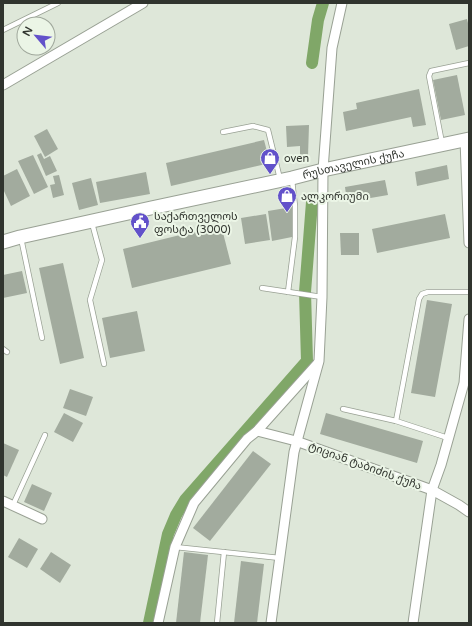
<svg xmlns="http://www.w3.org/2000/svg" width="472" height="626" font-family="'Varela Round','Noto Sans Georgian',sans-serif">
  <rect width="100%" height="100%" fill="#dee7d9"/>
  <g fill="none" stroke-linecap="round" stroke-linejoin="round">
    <!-- canal -->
    <g stroke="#80a768" stroke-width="12">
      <path d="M312 63 318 20 323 3"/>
      <path d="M149 623 168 534 176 515 185 500 307 361 305 292 312 202"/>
    </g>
  </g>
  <!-- building -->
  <g fill="#a2ab9e">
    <path d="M467 19 469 27V46L456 50 449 24Z"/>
    <path d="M457 75 465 115 441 120 433 80Z"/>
    <path d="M419 89 426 125 413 127 411 117 346 131 343 112 357 109 356 103Z"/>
    <path d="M309 125 308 156H300V146L287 147 286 126Z"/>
    <path d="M47 129 58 149 45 157 34 136Z"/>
    <path d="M264 140 270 163 171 186 166 163Z"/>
    <path d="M41 153 44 159 50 156 57 171 46 176 37 155Z"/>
    <path d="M33 155 48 187 34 194 18 161Z"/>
    <path d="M447 165 449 179 417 186 415 172Z"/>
    <path d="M17 169 30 196 11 206 3 189V176Z"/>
    <path d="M146 172 150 194 100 203 96 182Z"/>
    <path d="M59 175 64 195 53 198 50 185 55 184 53 176Z"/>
    <path d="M91 178 98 205 79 210 72 183Z"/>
    <path d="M385 180 388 195 347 202 345 187Z"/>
    <path d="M292 207V237L272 241 268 211Z"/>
    <path d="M266 214 270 240 245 244 241 218Z"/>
    <path d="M445 214 450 238 377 253 372 229Z"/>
    <path d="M221 225 231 264 132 288 123 249Z"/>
    <path d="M340 233H359V255H341Z"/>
    <path d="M63 263 84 358 60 364 39 268Z"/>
    <path d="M22 271 27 293 3 298V275Z"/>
    <path d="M427 300 452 304 435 397 411 393Z"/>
    <path d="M137 311 145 351 110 358 102 318Z"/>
    <path d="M70 389 93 397 86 416 63 408Z"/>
    <path d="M64 413 83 423 73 442 54 432Z"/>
    <path d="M326 413 423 441 417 463 320 434Z"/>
    <path d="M3 443 19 450 7 477 3 475Z"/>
    <path d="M253 451 271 464 210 541 193 528Z"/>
    <path d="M32 484 52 493 44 511 24 502Z"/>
    <path d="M19 538 38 549 27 568 8 557Z"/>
    <path d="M51 552 71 565 60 583 40 569Z"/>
    <path d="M184 552 208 555 200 623H176Z"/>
    <path d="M241 561 264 564 257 623H234Z"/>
  </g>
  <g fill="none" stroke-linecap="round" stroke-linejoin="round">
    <defs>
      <g id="lane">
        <path d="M3 30 58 3"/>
        <path d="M223 132 253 126 268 130 280 179"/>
        <path d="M442 143 429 76 431 71 469 63"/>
        <path d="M92 223 102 260 90 300 104 364"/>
        <path d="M21 238 42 338"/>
        <path d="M262 288 322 297"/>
        <path d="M288 292 295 237V206L292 180"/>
        <path d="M3 349 7 352"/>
        <path d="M343 409 396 421"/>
        <path d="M448 438 396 421 419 299 422 294 428 292H469"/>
        <path d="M13 505 45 435"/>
        <path d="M175 547 280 558"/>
        <path d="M217 623 224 552"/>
      </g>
      <g id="street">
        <path d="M3 85 143 3"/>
        <path d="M465 140 469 243"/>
        <path d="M257 431 296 441 432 490 459 505 469 512"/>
        <path d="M3 501 42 519"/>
        <path d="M158 623 175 547 194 503 247 439 257 431 318 363"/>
        <path d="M271 623 294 452 319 361 322 297 323 170 332 48 342 3"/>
        <path d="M413 623 432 490 441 465 464 383 469 319"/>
      </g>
      <g id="secondary">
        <path id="s1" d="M3 242 20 237 151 208 292 178 323 170 469 139"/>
      </g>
    </defs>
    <!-- lane casing -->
    <use href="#lane" stroke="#99a194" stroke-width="6"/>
    <!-- street casing -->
    <use href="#street" stroke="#99a194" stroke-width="11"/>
    <!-- secondary casing -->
    <use href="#secondary" stroke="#99a194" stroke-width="15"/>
    <!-- lane -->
    <use href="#lane" stroke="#fff" stroke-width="4.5"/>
    <!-- street -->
    <use href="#street" stroke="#fff" stroke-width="9"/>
    <!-- secondary -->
    <use href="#secondary" stroke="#fff" stroke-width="13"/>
  </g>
  <!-- icons -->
  <defs>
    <symbol id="shop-pin" viewBox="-11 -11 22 30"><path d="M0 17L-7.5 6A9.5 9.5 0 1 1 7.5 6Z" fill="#6251ca" stroke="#ebf5e6"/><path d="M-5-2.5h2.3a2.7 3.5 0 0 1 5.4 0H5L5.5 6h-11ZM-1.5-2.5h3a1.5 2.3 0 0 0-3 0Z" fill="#fff"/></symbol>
    <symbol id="civic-pin" viewBox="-11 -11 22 30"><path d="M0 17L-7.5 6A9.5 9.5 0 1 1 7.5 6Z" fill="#6251ca" stroke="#ebf5e6"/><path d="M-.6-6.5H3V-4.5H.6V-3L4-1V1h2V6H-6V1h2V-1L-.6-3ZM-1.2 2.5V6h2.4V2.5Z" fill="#fff"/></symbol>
  </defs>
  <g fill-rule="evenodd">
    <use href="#shop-pin" x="259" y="147" width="22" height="30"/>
    <use href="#shop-pin" x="276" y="185" width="22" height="30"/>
    <use href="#civic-pin" x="129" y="211" width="22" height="30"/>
  </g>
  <g text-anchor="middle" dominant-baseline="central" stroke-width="4" stroke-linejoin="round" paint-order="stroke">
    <!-- poi labels -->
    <g font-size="11" fill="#30342e" stroke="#ebf5e6" text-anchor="start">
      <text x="284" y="158">oven</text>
      <text x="301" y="196">ალკორიუმი</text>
      <text x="154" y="216">საქართველოს<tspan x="154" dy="13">ფოსტა (3000)</tspan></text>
    </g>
    <!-- street labels -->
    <g font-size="11" fill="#30342e" stroke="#ebf5e6">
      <text stroke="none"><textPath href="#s1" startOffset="359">რუსთაველის ქუჩა</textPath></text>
      <text transform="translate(365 466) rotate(20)">ტიციან ტაბიძის ქუჩა</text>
    </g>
  </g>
  <!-- border -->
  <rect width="472" height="626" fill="none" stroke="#30342e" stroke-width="8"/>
  <!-- north arrow -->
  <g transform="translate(36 36) rotate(298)"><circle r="19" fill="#ebf5e6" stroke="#a0a89c"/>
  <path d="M0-3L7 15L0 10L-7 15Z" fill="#6251ca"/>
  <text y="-6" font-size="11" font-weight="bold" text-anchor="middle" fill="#30342e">N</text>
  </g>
</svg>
